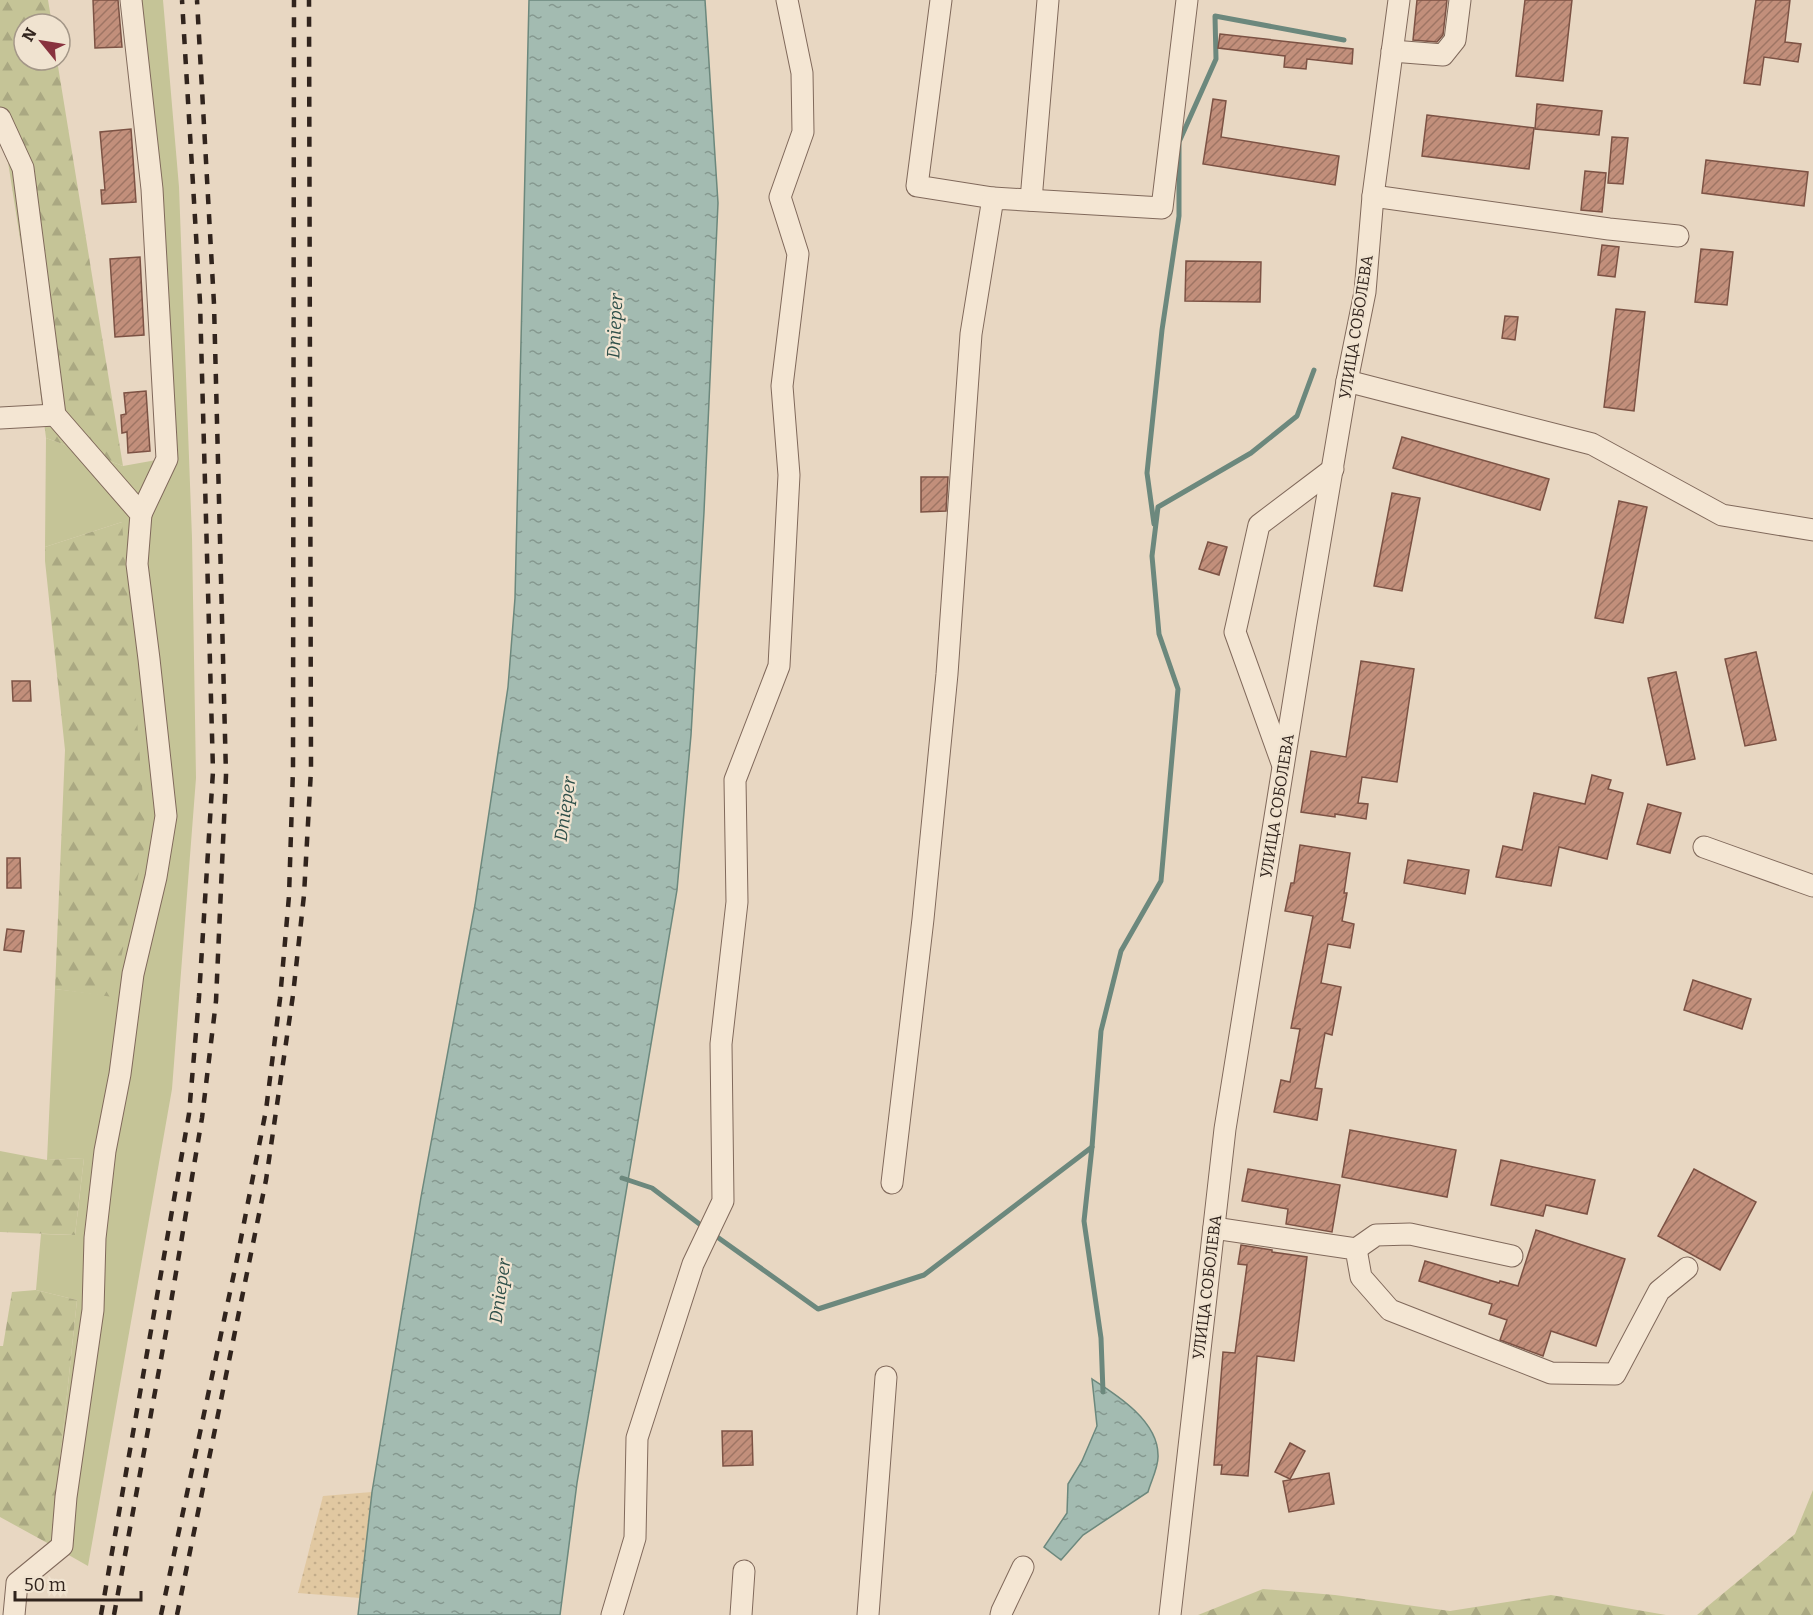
<svg xmlns="http://www.w3.org/2000/svg" width="1813" height="1615" font-family="Bitter,serif">
  <defs>
    <pattern id="forest-firs" width="22" height="20" patternUnits="userSpaceOnUse" patternTransform="scale(1.5)"><rect width="22" height="20" fill="#c5c497"/><path d="M5 1l3.5 6h-7zM16 11l3.5 6h-7z" fill="#aaa882"/></pattern>
    <pattern id="sand-dots" width="8" height="8" patternUnits="userSpaceOnUse" patternTransform="scale(1.5)"><rect width="8" height="8" fill="#e1c8a1"/><path d="M2 2h.1M6 6h.1" fill="none" stroke="#c2ac8a" stroke-width="1.8" stroke-linecap="round"/></pattern>
    <pattern id="water-ripples" width="26" height="14" patternUnits="userSpaceOnUse" patternTransform="scale(1.5)"><rect width="26" height="14" fill="#a3bbb1"/><path d="M2 4q2-2 4 0t4 0M15 11q2-2 4 0t4 0" fill="none" stroke="#85988f"/></pattern>
    <pattern id="building-hatch" width="6" height="6" patternUnits="userSpaceOnUse" patternTransform="scale(1.5)"><rect width="6" height="6" fill="#c28f7b"/><path d="M-1 1l2-2M0 6l6-6M5 7l2-2" fill="none" stroke="#9e7564"/></pattern>
  </defs>
  <rect width="100%" height="100%" fill="#e8d7c2"/>
  <!-- green -->
  <path fill="#c5c497" d="M128 0H163L179 187 192 538 196 778 172 1089 88 1566 51 1545 77 1300 36 1290 41 1234 75 1235 84 1158 47 1160 55 989 113 996 122 522 45 547 46 438 123 466 162 459Z"/>
  <!-- forest -->
  <g fill="url(#forest-firs)">
    <path d="M0 0H48L52 24H24V60H57L123 466 46 438 27 283 8 162 0 144Z"/>
    <path d="M122 522 146 838 113 997 55 989 65 750 45 561V547Z"/>
    <path d="M0 1151 47 1160 84 1158 75 1235 0 1232Z"/>
    <path d="M36 1290 77 1300 51 1545 0 1517V1346H3L12 1292Z"/>
    <path d="M1813 1490V1615H1697L1795 1534Z"/>
    <path d="M1263 1589 1335 1595 1450 1611 1551 1595 1666 1615H1198Z"/>
  </g>
  <!-- sand -->
  <path fill="url(#sand-dots)" d="M372 1492 360 1598 298 1593 323 1496Z"/>
  <!-- water -->
  <g fill="url(#water-ripples)" stroke="#6c887d" stroke-width="1.5">
    <path d="M529 0H705L718 203 704 512 691 735 677 890 577 1483 560 1615H358L372 1492 421 1197 475 905 508 687 515 598Z"/>
    <path d="M1092 1379C1117 1395 1158 1421 1158 1455 1159 1466 1151 1481 1148 1492L1083 1535 1061 1560 1044 1547 1067 1513 1068 1484 1082 1461 1097 1426Z"/>
  </g>
  <g fill="none" stroke-linecap="round" stroke-linejoin="round">
    <!-- stream -->
    <g stroke="#6c887d" stroke-width="5">
      <path d="M1154 524 1147 473 1162 330 1179 216V142L1216 59 1215 16 1344 40"/>
      <path d="M622 1178 652 1188 706 1229"/>
      <path d="M713 1234 818 1309 924 1275 1092 1147"/>
      <path d="M1103 1392 1101 1338 1084 1221 1092 1147 1101 1031 1121 951 1161 881 1178 689 1159 634 1152 556 1158 507 1251 453 1297 416 1314 370"/>
    </g>
  </g>
  <!-- building -->
  <g fill="url(#building-hatch)" stroke="#7c5244" stroke-width="1.5">
    <path d="M93 0H118L122 47 95 48Z"/>
    <path d="M1417 0H1447L1443 35 1437 42 1413 40Z"/>
    <path d="M1525 0H1572L1563 81 1516 76Z"/>
    <path d="M1756 0H1790L1785 42 1801 44 1798 62 1764 57 1760 85 1744 83Z"/>
    <path d="M1220 34 1353 49 1352 64 1307 59 1306 69 1284 67 1285 56 1218 48Z"/>
    <path d="M1213 99 1226 101 1221 137 1339 156 1335 185 1203 164Z"/>
    <path d="M1537 104 1602 111 1599 135 1535 129Z"/>
    <path d="M1427 115 1534 128 1529 169 1422 156Z"/>
    <path d="M131 129 136 202 102 204 101 190H105L100 132Z"/>
    <path d="M1612 137 1628 138 1623 184 1608 183Z"/>
    <path d="M1706 160 1808 172 1804 206 1702 193Z"/>
    <path d="M1585 171 1606 173 1602 212 1581 210Z"/>
    <path d="M1602 245 1619 247 1615 277 1598 275Z"/>
    <path d="M1701 249 1733 252 1727 305 1695 302Z"/>
    <path d="M140 257 144 335 115 337 110 259Z"/>
    <path d="M1186 261 1261 262 1260 302 1185 301Z"/>
    <path d="M1616 309 1645 312 1634 411 1604 407Z"/>
    <path d="M1505 316 1518 317 1515 340 1502 338Z"/>
    <path d="M146 391 150 451 128 453 127 432 122 433 121 415 126 414 124 393Z"/>
    <path d="M1402 437 1549 479 1540 510 1393 468Z"/>
    <path d="M921 477H948L946 511 921 512Z"/>
    <path d="M1392 493 1420 498 1402 591 1374 586Z"/>
    <path d="M1619 501 1647 507 1623 623 1595 618Z"/>
    <path d="M1208 542 1227 547 1219 575 1199 569Z"/>
    <path d="M1756 652 1776 740 1745 746 1725 659Z"/>
    <path d="M1361 661 1414 669 1397 782 1362 777 1358 803 1368 804 1366 819 1335 814V817L1301 812 1311 751 1346 757Z"/>
    <path d="M1676 672 1695 759 1667 765 1648 678Z"/>
    <path d="M12 681H30L31 701H13Z"/>
    <path d="M1592 775 1611 780 1608 789 1623 793 1607 859 1559 847 1551 886 1496 877 1503 846 1522 850 1534 793 1585 804Z"/>
    <path d="M1648 804 1681 813 1670 853 1637 844Z"/>
    <path d="M1300 845 1350 853 1344 893H1347L1342 921 1354 924 1350 948 1328 944 1321 983 1341 987 1332 1035 1325 1033 1315 1088 1322 1089 1317 1120 1274 1112 1281 1080 1290 1082 1300 1029 1291 1028 1313 916 1285 911 1291 883H1294Z"/>
    <path d="M7 858H20L21 888H7Z"/>
    <path d="M1408 860 1469 870 1465 894 1404 883Z"/>
    <path d="M7 929 24 931 21 952 4 950Z"/>
    <path d="M1693 980 1751 999 1742 1029 1684 1010Z"/>
    <path d="M1350 1130 1456 1150 1447 1197 1342 1177Z"/>
    <path d="M1501 1160 1595 1180 1587 1214 1546 1205 1543 1216 1491 1205Z"/>
    <path d="M1248 1169 1340 1185 1332 1232 1286 1224 1288 1209 1242 1201Z"/>
    <path d="M1694 1169 1756 1202 1720 1270 1658 1236Z"/>
    <path d="M1536 1230 1625 1259 1596 1346 1551 1331 1543 1356 1500 1340 1507 1320 1489 1314 1492 1304 1419 1281 1425 1261 1499 1283 1500 1281 1518 1286Z"/>
    <path d="M1241 1245 1272 1250V1252L1307 1257 1294 1361 1257 1356 1248 1476 1221 1474 1222 1465H1214L1223 1352 1235 1353 1247 1265 1238 1264Z"/>
    <path d="M722 1431H752L753 1465 723 1466Z"/>
    <path d="M1290 1443 1305 1451 1290 1479 1275 1472Z"/>
    <path d="M1329 1473 1334 1504 1289 1512 1283 1481Z"/>
  </g>
  <g fill="none" stroke-linecap="round" stroke-linejoin="round">
    <defs>
      <g id="minor">
        <path d="M131 0 152 189 167 459 141 514"/>
        <path d="M941 0 917 186 993 198"/>
        <path d="M1392 51 1443 55 1455 40 1460 0"/>
        <path d="M0 118 23 168 55 415 141 514 137 564 149 659 166 816 156 877 133 974 120 1074 105 1151 95 1238 93 1310 66 1497 62 1546 17 1583 14 1615"/>
        <path d="M1373 196 1609 229 1678 236"/>
        <path d="M1031 200 1048 0"/>
        <path d="M1347 381 1592 444 1722 515 1813 530"/>
        <path d="M0 418 55 415"/>
        <path d="M1282 763 1235 632 1259 525 1333 469"/>
        <path d="M1704 847 1813 886"/>
        <path d="M892 1183 923 919 947 674 971 334 993 198 1162 208 1187 0"/>
        <path d="M1214 1228 1356 1249 1361 1277 1390 1310 1551 1373 1615 1374 1659 1291 1687 1268"/>
        <path d="M1356 1249 1376 1235 1410 1234 1512 1256"/>
        <path d="M612 1615 635 1538 637 1438 693 1264 723 1201 721 1044 737 902 735 780 779 666 789 475 782 386 798 254 780 197 803 132 802 73 787 0"/>
        <path d="M741 1615 744 1571"/>
        <path d="M868 1615 886 1377"/>
        <path d="M1001 1615 1002 1611 1023 1567"/>
        <path d="M1170 1615 1225 1129 1306 624 1347 381 1365 292 1373 196 1399 0"/>
      </g>
    </defs>
    <!-- minor casing -->
    <use href="#minor" stroke="#80695b" stroke-width="23"/>
    <!-- minor -->
    <use href="#minor" stroke="#f4e6d3" stroke-width="21"/>
    <!-- rail -->
    <g stroke="#31241d" stroke-width="4.5" stroke-dasharray="10 10" stroke-linecap="butt">
      <path d="M101 1615 189 1114 199 997 213 771 200 302 182 0"/>
      <path d="M114 1615 166 1332 202 1118 216 1001 226 775 214 304 197 0"/>
      <path d="M161 1615 236 1264 266 1110 280 999 289 896 293 769 294 0"/>
      <path d="M177 1615 266 1180 293 995 304 895 311 770 309 0"/>
    </g>
  </g>
  <g text-anchor="middle" dominant-baseline="central" stroke-width="4.5" stroke-linejoin="round" paint-order="stroke">
    <!-- street labels -->
    <g font-size="16" fill="#31241d" stroke="#f0e3d0">
      <text transform="translate(1356 327) rotate(-81)">УЛИЦА СОБОЛЕВА</text>
      <text transform="translate(1277 806) rotate(-81)">УЛИЦА СОБОЛЕВА</text>
      <text transform="translate(1207 1287) rotate(-83)">УЛИЦА СОБОЛЕВА</text>
    </g>
    <!-- water labels -->
    <g font-size="18" font-style="italic" fill="#2e4f49" stroke="#f0e3d0">
      <text transform="translate(615 326) rotate(-87)">Dnieper</text>
      <text transform="translate(565 809) rotate(-82)">Dnieper</text>
      <text transform="translate(500 1291) rotate(-82)">Dnieper</text>
    </g>
  </g>
  <!-- north arrow -->
  <g transform="translate(42 42) rotate(300)"><circle r="28" fill="#f0e3d0" stroke="#a49788" stroke-width="1.5"/>
  <path d="M0-4.5L10 22L0 15L-10 22Z" fill="#88323e"/>
  <text y="-9" font-size="16" font-weight="bold" text-anchor="middle" fill="#31241d">N</text>
  </g>
  <!-- scale -->
  <path d="M15 1591v9h126v-9" fill="none" stroke="#31241d" stroke-width="3"/>
  <text x="24" y="1591" font-size="18" fill="#31241d" stroke="#f0e3d0" stroke-width="4.5" paint-order="stroke">50 m</text>
</svg>
